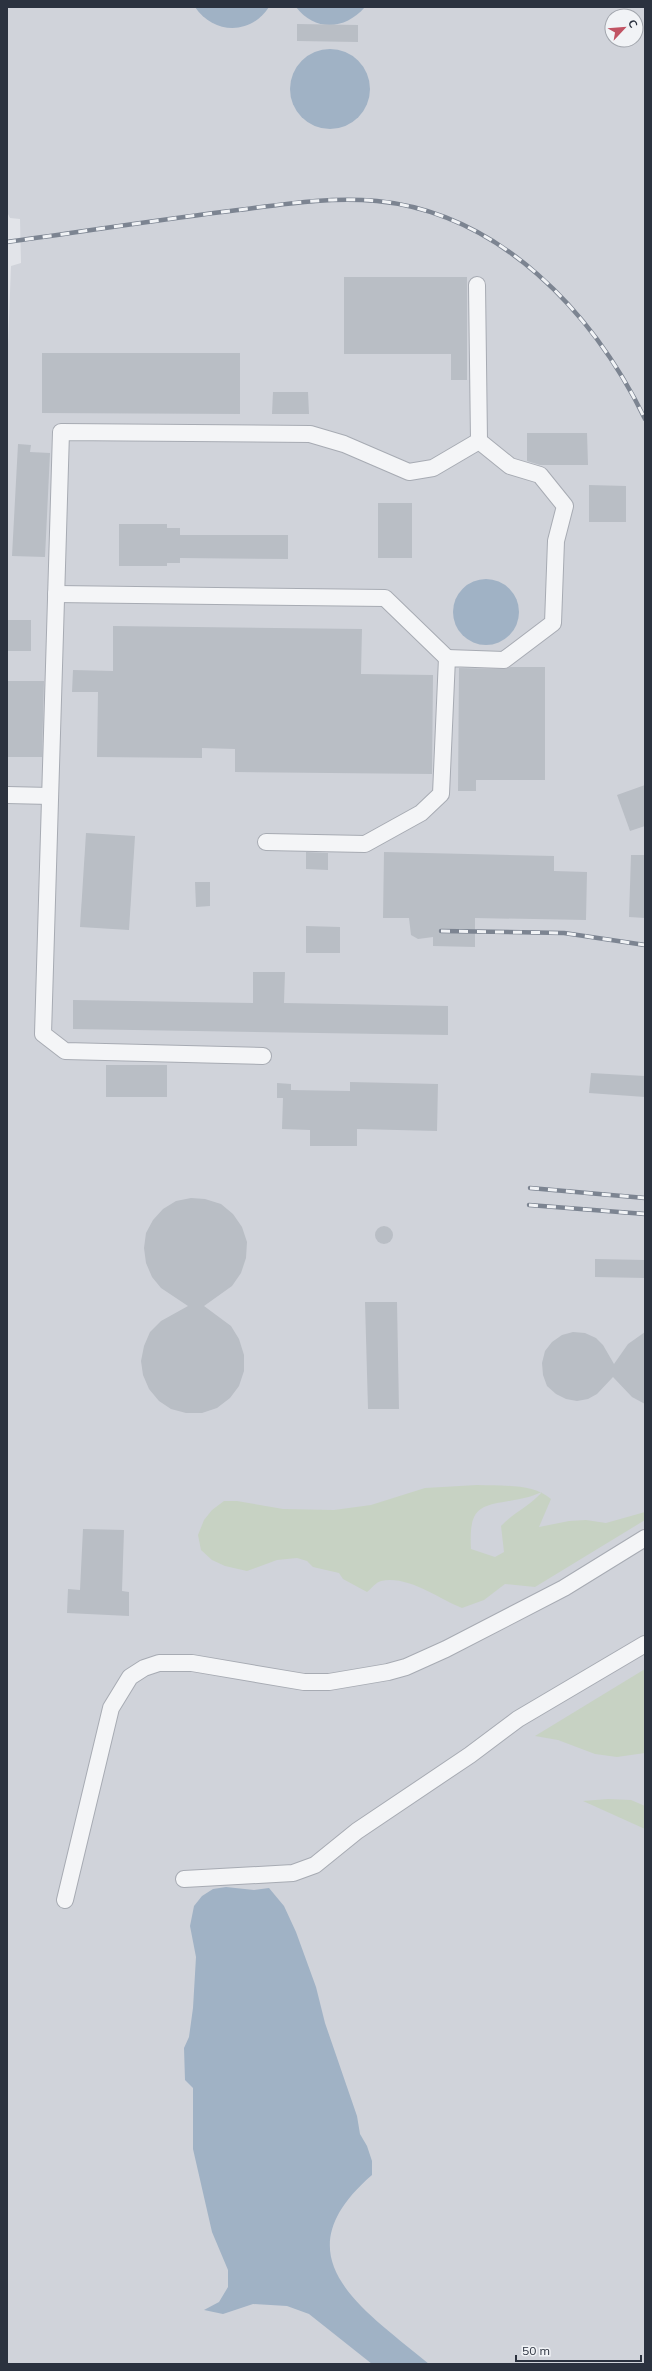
<svg xmlns="http://www.w3.org/2000/svg" width="652" height="2371" font-family="Mulish,sans-serif">
  <rect width="100%" height="100%" fill="#e2e4e9"/>
  <!-- built -->
  <path fill="#d0d3da" fill-rule="evenodd" d="M7 7H645V2364H7V371L11 266 21 263 20 219 10 218 7 212ZM612 16H636V40H612Z"/>
  <!-- green -->
  <g fill="#c7d2c3" fill-rule="evenodd">
    <path d="M477 1485C500 1486 533 1483 551 1499L539 1527 569 1521 586 1520 606 1523 645 1512V1520L535 1587 505 1584 484 1600 462 1608C439 1599 408 1575 381 1581 376 1582 371 1589 367 1592L343 1579 339 1573 313 1567 307 1561 297 1558 277 1560 247 1571 225 1566 212 1560 201 1550 198 1535 204 1520 212 1510 224 1501H237L283 1509 334 1510 371 1505 425 1488ZM542 1492C530 1506 513 1513 501 1526L504 1552 495 1557 471 1549C468 1500 485 1507 524 1498 530 1497 536 1494 542 1492Z"/>
    <path d="M645 1669V1753L617 1757 595 1754 558 1740 535 1736Z"/>
    <path d="M608 1799 631 1800 645 1806V1829L583 1801Z"/>
  </g>
  <!-- water -->
  <g fill="#a0b2c5">
    <path d="M195 7H269C251 35 214 35 195 7Z"/>
    <path d="M296 7H365C345 30 315 32 296 7Z"/>
    <circle cx="330" cy="89" r="40"/>
    <circle cx="486" cy="612" r="33"/>
    <path d="M226 1887 254 1890 269 1888 284 1906 296 1932 316 1987 325 2023 357 2116 360 2134 367 2146 372 2161V2175C277 2257 363 2309 429 2364H372L309 2314 287 2306 253 2304 223 2314 204 2310 219 2302 228 2287V2270L212 2232 193 2149V2088L185 2080 184 2048 189 2037 193 2008 196 1957 190 1926 194 1906 202 1896 213 1889Z"/>
  </g>
  <!-- building -->
  <g fill="#b9bec5">
    <path d="M297 24 358 25V42L297 41Z"/>
    <path d="M344 277H467V380H451V354H344Z"/>
    <path d="M42 353H240V414L42 413Z"/>
    <path d="M273 392H308L309 414H272Z"/>
    <path d="M527 433H587L588 465H540L527 461Z"/>
    <path d="M18 444 31 445 30 452 50 453 45 557 12 556Z"/>
    <path d="M589 485 626 486V522H589Z"/>
    <rect x="378" y="503" width="34" height="55"/>
    <path d="M119 524H167V528H180V535H288V559L180 558V563H167V566H119Z"/>
    <rect x="7" y="620" width="24" height="31"/>
    <path d="M113 626 362 629 361 674 433 675 432 774 235 772V749L202 748V758L97 757 98 692H72L73 670 113 671Z"/>
    <path d="M511 667H545V780H476V791H458L459 668 504 669Z"/>
    <path d="M7 681H44L42 757H7Z"/>
    <path d="M645 785V826L630 831 617 795Z"/>
    <path d="M86 833 135 836 129 930 80 927Z"/>
    <path d="M306 852 328 853V870L306 869Z"/>
    <path d="M384 852 554 856V871L587 872 586 920 475 918V947L433 946V937L418 939 411 935 409 918H383Z"/>
    <path d="M631 855H645V918L629 917Z"/>
    <path d="M195 882H210V906L196 907Z"/>
    <path d="M306 926 340 927V953H306Z"/>
    <path d="M253 972H285L284 1003 448 1006V1035L73 1029V1000L253 1003Z"/>
    <rect x="106" y="1065" width="61" height="32"/>
    <path d="M591 1073 645 1076V1097L589 1093Z"/>
    <path d="M350 1082 438 1084 437 1131 357 1129V1146H310V1130L282 1129 283 1098H277V1083L291 1084V1090L350 1091Z"/>
    <path d="M191 1198 205 1199 221 1204 233 1214 242 1227 247 1242 246 1258 241 1273 232 1286 204 1306 231 1326 239 1339 244 1355V1371L239 1386 230 1398 217 1408 202 1413H186L171 1409 159 1401 149 1389 143 1375 141 1361 144 1346 150 1332 161 1321 188 1306 161 1288 152 1277 146 1263 144 1248 146 1233 153 1220 163 1209 176 1201Z"/>
    <circle cx="384" cy="1235" r="9"/>
    <path d="M595 1259 645 1260V1278L595 1277Z"/>
    <path d="M365 1302H397L399 1409H368Z"/>
    <path d="M573 1332 585 1333 596 1338 603 1345 614 1364 628 1344 645 1332V1404L632 1397 613 1377 597 1394 588 1399 577 1401 566 1399 556 1394 547 1386 543 1375 542 1363 545 1351 552 1342 562 1335Z"/>
    <path d="M83 1529 124 1530 122 1591 129 1592V1616L67 1613 68 1589 80 1590Z"/>
  </g>
  <g fill="none" stroke-linecap="round" stroke-linejoin="round">
    <defs>
      <g id="minor">
        <path d="M56 594 385 598 447 658"/>
        <path d="M7 795 50 796"/>
        <path d="M266 842 365 844 421 813 441 794 447 658 504 660 553 623 556 541 565 506 540 475 510 466 479 441"/>
        <path d="M263 1056 65 1051 43 1034 61 432 310 434 344 444 409 472 433 468 479 441 477 285"/>
        <path d="M184 1879 293 1873 315 1865 357 1831 470 1755 518 1719 645 1644"/>
        <path d="M65 1900 111 1708 130 1677 144 1668 159 1663H192L304 1682H329L388 1672 406 1667 446 1649 564 1588 645 1538"/>
      </g>
    </defs>
    <!-- minor casing -->
    <use href="#minor" stroke="#a7abb3" stroke-width="18"/>
    <!-- minor -->
    <use href="#minor" stroke="#f4f5f7" stroke-width="16"/>
    <defs>
      <g id="rail">
        <path d="M7 242C79 232 151 221 222 212 274 206 324 196 377 201 500 213 593 312 645 419"/>
        <path d="M441 931 564 933 645 945"/>
        <path d="M530 1188 645 1198"/>
        <path d="M529 1205 645 1214"/>
      </g>
    </defs>
    <!-- rail casing -->
    <use href="#rail" stroke="#7c8491" stroke-width="4.5"/>
    <!-- rail -->
    <use href="#rail" stroke="#f1f3f6" stroke-width="3" stroke-dasharray="9" stroke-linecap="butt"/>
  </g>
  <!-- border -->
  <rect width="652" height="2371" fill="none" stroke="#2b323f" stroke-width="16"/>
  <!-- north arrow -->
  <g transform="translate(624 28) rotate(64)"><circle r="19" fill="#f1f3f6" stroke="#a2a6ad"/>
  <path d="M0-3L7 15L0 10L-7 15Z" fill="#c15363"/>
  <text y="-6" font-size="11" font-weight="bold" text-anchor="middle" fill="#2b323f">С</text>
  </g>
  <!-- scale -->
  <path d="M516 2355v6h125v-6" fill="none" stroke="#2b323f" stroke-width="2"/>
  <text x="522" y="2355" font-size="12" fill="#2b323f" stroke="#f1f3f6" stroke-width="3" paint-order="stroke">50 m</text>
</svg>
